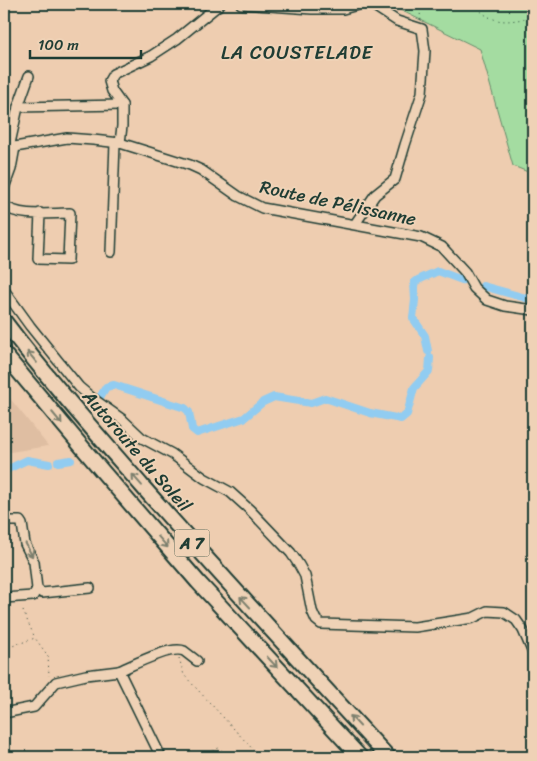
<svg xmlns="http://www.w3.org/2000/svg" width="537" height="761" font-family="Sriracha,sans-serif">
  <rect width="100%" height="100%" fill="#eecdb0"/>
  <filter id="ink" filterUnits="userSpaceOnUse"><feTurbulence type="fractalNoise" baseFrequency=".02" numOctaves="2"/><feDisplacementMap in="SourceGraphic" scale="10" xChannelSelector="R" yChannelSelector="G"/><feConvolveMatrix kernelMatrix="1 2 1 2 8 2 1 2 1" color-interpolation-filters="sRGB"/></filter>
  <g filter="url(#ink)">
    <!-- built -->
    <path fill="#dfbea2" d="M4 391 25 417 48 446 4 453Z"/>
    <!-- green -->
    <path fill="#a4dca1" stroke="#628c6a" d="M388 4H533V174L513 166 480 49Z"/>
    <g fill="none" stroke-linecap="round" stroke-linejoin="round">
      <!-- canal -->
      <g stroke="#91ccf1" stroke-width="8">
        <path d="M483 286 533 300"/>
        <path d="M428 351 425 336 413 318 415 300 414 283 418 280 438 271 462 280"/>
        <path d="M99 399 106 387 114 385 185 408 189 412 192 429 197 433 244 418 263 402 274 397 311 403 325 398 370 413 401 419 407 414 414 388 429 371 430 358"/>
        <path d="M58 462 71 460"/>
        <path d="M4 471 27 460 49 464"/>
      </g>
      <defs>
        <g id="minor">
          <path d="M241 4 312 9H343L361 4"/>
          <path d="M18 107 29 76"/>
          <path d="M120 143 122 126V105L112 91 109 81 113 74 151 56 177 39 220 4"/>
          <path d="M4 147H15L67 138 93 140 120 143 190 165 201 170 238 196 262 208 421 237 442 247 465 272 474 288 487 300 505 306 533 310"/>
          <path d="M9 148 18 107 122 105"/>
          <path d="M4 188 11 169 15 147"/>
          <path d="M4 205C17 218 52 213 70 213L68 260 38 259 40 213"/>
          <path d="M355 224 375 195 395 179 405 145 422 93 425 51 422 29 397 21 371 4"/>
          <path d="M111 252 115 143"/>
          <path d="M4 290 30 326 79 387 92 398 123 420 142 438 172 454 204 478 230 492 250 510 291 553 299 565 305 576 312 611 316 620 321 624 415 627 473 618 487 611 504 612 516 620 523 630 533 653"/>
          <path d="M4 518 8 521H20L22 524 25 544 34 562 37 589 33 596 4 598"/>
          <path d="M37 589 42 593 90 588"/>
          <path d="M119 671C133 665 171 645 184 651 188 654 193 658 197 661"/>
          <path d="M4 713 34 707 56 682 86 675 119 671 161 757"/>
        </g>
        <g id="highway">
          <path d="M4 321C47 378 95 432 142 486 223 578 305 667 388 757"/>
          <path d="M4 354 103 472 198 582 360 757"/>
        </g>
      </defs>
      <!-- minor casing -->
      <use href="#minor" stroke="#1f3d34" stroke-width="12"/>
      <!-- highway casing -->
      <use href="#highway" stroke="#1f3d34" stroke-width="18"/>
      <!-- path -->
      <g stroke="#1f3d34" stroke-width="1" stroke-dasharray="1 4" stroke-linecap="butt">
        <path d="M419 4 421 21"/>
        <path d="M474 4C492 26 508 22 533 17"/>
        <path d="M23 611 35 638"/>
        <path d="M4 649 35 638 48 656 49 676"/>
        <path d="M179 658 184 675 260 757"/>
        <path d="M194 757 219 748 229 757"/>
      </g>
      <!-- minor -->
      <use href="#minor" stroke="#efd2b6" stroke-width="9"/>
      <!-- highway -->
      <use href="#highway" stroke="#efd2b6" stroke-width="14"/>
    </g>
    <!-- one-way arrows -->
    <defs><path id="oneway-shaft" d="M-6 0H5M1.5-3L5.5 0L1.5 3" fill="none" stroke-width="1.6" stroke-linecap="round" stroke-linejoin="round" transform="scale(1.25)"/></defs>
    <g stroke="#7d806e">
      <use href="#oneway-shaft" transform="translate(32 357) rotate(-130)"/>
      <use href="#oneway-shaft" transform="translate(57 418) rotate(50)"/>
      <use href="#oneway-shaft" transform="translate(137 480) rotate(-131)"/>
      <use href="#oneway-shaft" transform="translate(163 542) rotate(49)"/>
      <use href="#oneway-shaft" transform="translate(29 550) rotate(63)"/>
      <use href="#oneway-shaft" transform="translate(245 602) rotate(-133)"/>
      <use href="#oneway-shaft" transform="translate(272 662) rotate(47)"/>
      <use href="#oneway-shaft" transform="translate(355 721) rotate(-133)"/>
    </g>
  </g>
  <g text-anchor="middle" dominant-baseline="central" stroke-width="4" stroke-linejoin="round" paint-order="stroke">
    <!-- shield labels -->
    <rect fill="#efd2b6" stroke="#5d6a5b" stroke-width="1" x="174.5" y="529.5" width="35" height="27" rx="4"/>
    <g font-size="16" font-weight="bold" fill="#1f3d34">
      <text x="192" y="543">A 7</text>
    </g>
    <!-- street labels -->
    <g font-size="18" fill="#1f3d34" stroke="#efd2b6">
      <text transform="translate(338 203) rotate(12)">Route de Pélissanne</text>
      <text transform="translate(137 451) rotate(49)">Autoroute du Soleil</text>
    </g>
    <!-- neighbourhood labels -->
    <g font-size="19" letter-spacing="1" fill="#1f3d34" stroke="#efd2b6">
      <text x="297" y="52">LA COUSTELADE</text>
    </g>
  </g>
  <!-- margin -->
  <rect width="537" height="761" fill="none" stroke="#efd2b6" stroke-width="20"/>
  <rect x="10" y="10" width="517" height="741" fill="none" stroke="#1f3d34" stroke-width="2" filter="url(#ink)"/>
  <!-- scale -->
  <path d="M30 50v8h111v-8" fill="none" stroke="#1f3d34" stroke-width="2.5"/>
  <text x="38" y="50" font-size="15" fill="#1f3d34" stroke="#efd2b6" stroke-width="4" paint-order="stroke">100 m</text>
</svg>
